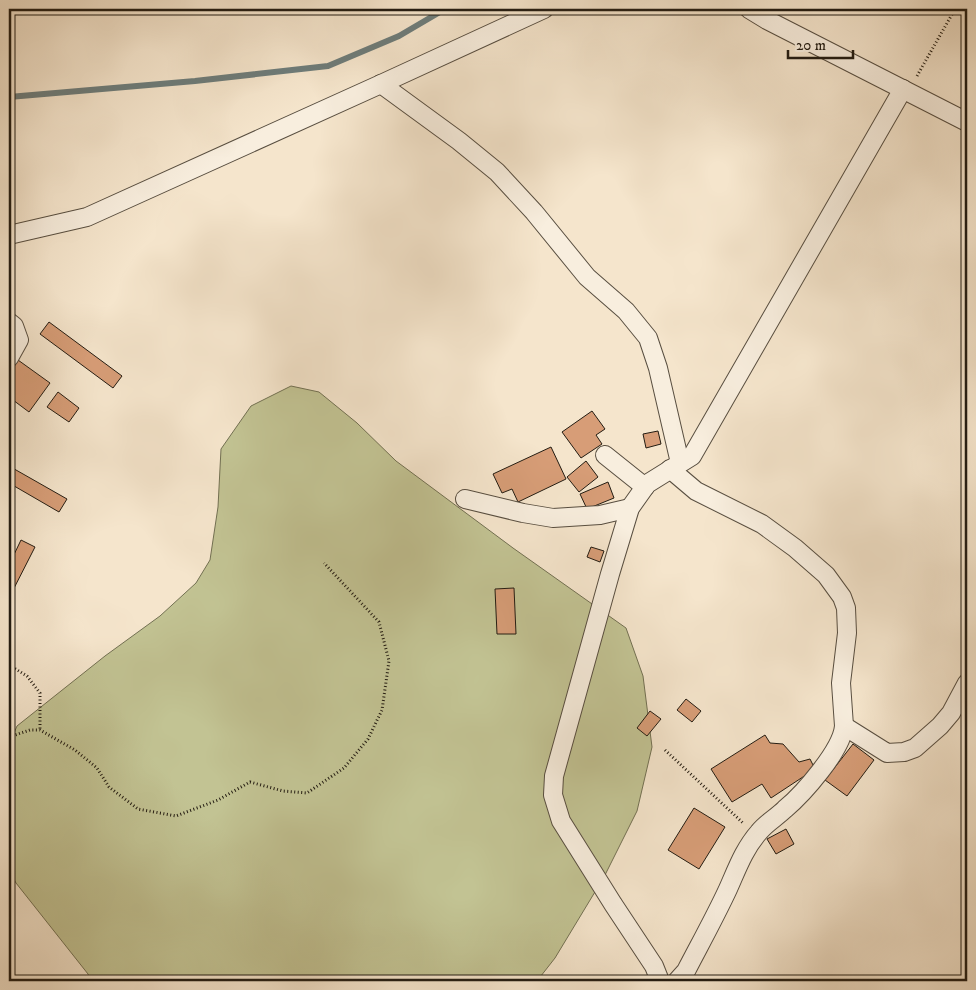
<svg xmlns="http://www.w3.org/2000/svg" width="976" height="990" font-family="'IM FELL DW Pica',serif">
  <rect width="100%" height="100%" fill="#f5e5cc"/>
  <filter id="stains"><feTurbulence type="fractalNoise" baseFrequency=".004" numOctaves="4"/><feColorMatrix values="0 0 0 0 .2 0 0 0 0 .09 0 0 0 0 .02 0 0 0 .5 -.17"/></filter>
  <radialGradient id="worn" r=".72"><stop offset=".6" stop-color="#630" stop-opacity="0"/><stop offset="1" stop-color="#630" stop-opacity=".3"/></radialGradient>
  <!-- green -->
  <path fill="#c2c393" stroke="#727052" d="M291 386 319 392 357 423 396 461 513 548 626 628 643 676 652 747 637 811 604 877 555 958 537 981H91L88 974 16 883 9 870V745L17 726 105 656 160 616 196 583 210 560 218 507 221 449 251 406Z"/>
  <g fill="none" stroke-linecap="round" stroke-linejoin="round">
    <!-- stream -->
    <path stroke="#6e7d7b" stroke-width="6" d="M9 97 195 81 328 66 399 36 445 9"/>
  </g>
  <!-- building -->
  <g fill="#d79d77" stroke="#231c12">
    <path d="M49 322 122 376 113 388 40 334Z"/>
    <path d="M18 360 50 383 29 412 9 397V373Z"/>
    <path d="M58 392 79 408 69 422 47 407Z"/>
    <path d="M592 411 605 429 596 435 602 444 581 458 562 432Z"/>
    <path d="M658 431 661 444 646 448 643 434Z"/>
    <path d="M551 447 566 479 518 502 512 489 502 493 493 474Z"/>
    <path d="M586 461 598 477 579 492 567 477Z"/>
    <path d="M9 466 67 499 59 512 9 483Z"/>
    <path d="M608 482 614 498 587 509 580 494Z"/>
    <path d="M21 540 35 547 9 598V565Z"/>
    <path d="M591 547 604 551 600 562 587 557Z"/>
    <path d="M514 588 516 634H497L495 589Z"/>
    <path d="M686 699 701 711 692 722 677 710Z"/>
    <path d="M650 711 661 719 647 736 637 728Z"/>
    <path d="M765 735 770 743 783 744 799 762 810 759 815 769 771 798 762 784 732 802 711 769Z"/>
    <path d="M853 744 874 760 847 796 825 780Z"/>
    <path d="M694 808 725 827 699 869 668 850Z"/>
    <path d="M786 829 794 844 776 854 767 839Z"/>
  </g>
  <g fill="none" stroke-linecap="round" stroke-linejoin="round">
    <defs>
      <g id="minor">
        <path d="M749 9 767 20 967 122"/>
        <path d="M381 84 459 141 497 172 534 212 587 277 626 311 648 338 658 368 680 463"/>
        <path d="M9 235 87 217 381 84 544 9"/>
        <path d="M9 322 14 326 19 340 9 358"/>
        <path d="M605 455 645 487"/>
        <path d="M670 469 696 491 762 524 795 548 826 575 842 597 846 608 847 633 841 683 844 726C842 750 803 794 785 809 777 817 766 823 759 832 744 849 737 869 728 889 715 917 700 944 686 971L677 981"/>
        <path d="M465 499 523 513 553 518 600 515 630 508"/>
        <path d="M844 726 887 753 904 752 915 748 940 726 951 713 967 683"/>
        <path d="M660 981 654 966 613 904 561 821 553 795 554 776 610 574 630 508 647 484 692 456 903 89"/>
      </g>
    </defs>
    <!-- minor casing -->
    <use href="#minor" stroke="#584e40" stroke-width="20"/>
    <!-- path -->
    <g stroke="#231c12" stroke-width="3" stroke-dasharray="1 2.5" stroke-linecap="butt">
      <path d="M917 76 955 9"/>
      <path d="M9 665 27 676 40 693V730"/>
      <path d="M9 737 30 730H40L75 750 97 768 109 787 138 809 176 816 218 800 250 782 283 791 307 793 344 768 368 739 382 710 389 661 379 622 324 563"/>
      <path d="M665 750 743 823"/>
    </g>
    <!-- minor -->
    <use href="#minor" stroke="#f8eede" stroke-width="18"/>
  </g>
  <!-- margin -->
  <rect width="976" height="990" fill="none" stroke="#f5e5cc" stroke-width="30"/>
  <rect x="10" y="10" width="956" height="970" fill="none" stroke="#231c12" stroke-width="2.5"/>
  <rect x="15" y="15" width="946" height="960" fill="none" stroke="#231c12"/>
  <!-- scale -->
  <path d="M788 50v8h65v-8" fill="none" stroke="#231c12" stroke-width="2.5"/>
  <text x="796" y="50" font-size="15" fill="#231c12" stroke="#f8eede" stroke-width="4" paint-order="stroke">20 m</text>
  <rect width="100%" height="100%" filter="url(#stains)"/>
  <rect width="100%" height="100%" fill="url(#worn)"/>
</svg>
